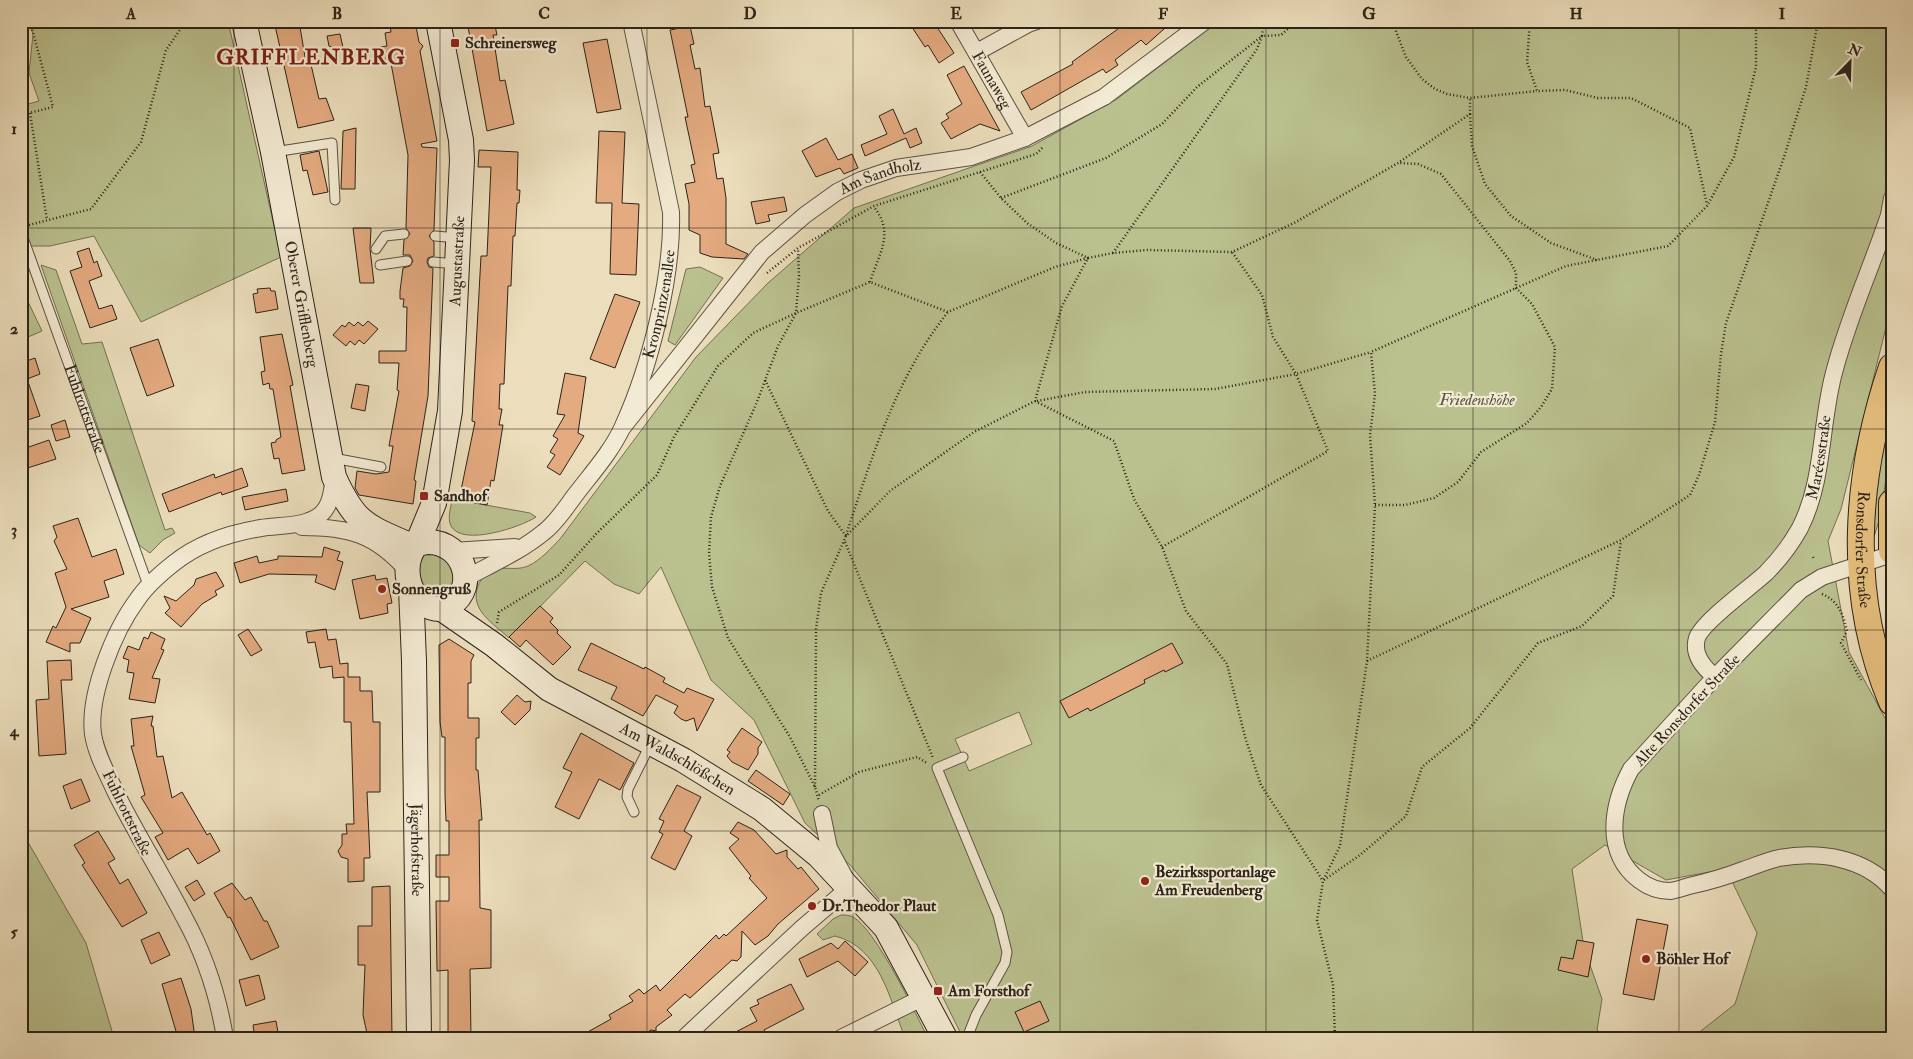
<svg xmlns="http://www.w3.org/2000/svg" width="1913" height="1059" font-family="'IM FELL Double Pica',serif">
  <rect width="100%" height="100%" fill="#ecdebc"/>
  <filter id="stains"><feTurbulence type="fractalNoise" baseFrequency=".004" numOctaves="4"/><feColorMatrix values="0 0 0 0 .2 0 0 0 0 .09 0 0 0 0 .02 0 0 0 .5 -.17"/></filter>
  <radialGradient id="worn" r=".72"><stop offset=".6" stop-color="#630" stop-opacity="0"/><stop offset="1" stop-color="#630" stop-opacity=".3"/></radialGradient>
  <!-- green -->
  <g fill="#bac18f" stroke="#727254" fill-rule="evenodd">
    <path d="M28 21H228L281 257 141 322 94 236 50 246H21V106L39 101 29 73 33 34Z"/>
    <path d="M1219 21H1892V303L1841 509 1828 541 1849 652 1892 731V1038H1692L1735 1004 1757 933 1726 869 1666 880 1605 845 1572 869 1584 948 1602 999 1597 1030 1608 1038H963L917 945 851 866 805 823 754 720 711 680 661 567 639 594 614 584 585 561 509 638C494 624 469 610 478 586 481 579 486 573 494 570 504 566 517 571 528 566 541 560 550 549 560 539L696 357 768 283 854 208 1032 146 1117 99ZM1019 712 1032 744 969 771 955 739Z"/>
    <path d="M41 265 56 270 82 344 102 342 165 530 172 528 175 533 163 540 150 553 139 545Z"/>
    <path d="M700 267 723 278 675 345 668 341 686 269Z"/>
    <path d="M21 287 42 331 21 340Z"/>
    <path d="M1892 399V434L1881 514 1874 537 1873 488Z"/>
    <path d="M452 499 530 513 536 517C521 527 462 547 451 526 447 518 451 508 452 499Z"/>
    <path d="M437 550 459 574 449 598 431 599 419 586 420 556Z"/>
    <path d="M21 830 86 943 114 1038H21Z"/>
    <path d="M841 915C845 915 849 915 853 917 877 931 914 1011 928 1038H905C890 1000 880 947 835 936L823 940 817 934 833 919Z"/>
  </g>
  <!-- building -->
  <g fill="#e4aa80" stroke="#2b2319">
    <path d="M274 21H299L305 57 309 56 319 99 326 98 334 120 298 128Z"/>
    <path d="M389 21H415L419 42 423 46 420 51 437 141 421 144 422 147 437 148 434 230 429 236 434 242V256L428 258 427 262 429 267 433 268 428 396 414 480 416 481 413 504 359 495 355 488 357 471 376 474 389 472 393 446H389L399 391 397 390 399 363H379V351H406L407 307H403L404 299H400V291L403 268 410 266 413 261 410 255H403L404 240 410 234 406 228 408 155 390 58 383 59 381 47 387 46 385 33 391 32Z"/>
    <path d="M467 21H494L497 35H493L500 81 505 80 514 124 487 131Z"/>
    <path d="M908 21H933L954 53 939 63 928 45 925 47Z"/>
    <path d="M1129 21H1142L1147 28 1155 21H1173L1146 45 1141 40 1115 60 1118 65 1106 73 1103 69 1031 110 1021 92 1073 64 1072 62Z"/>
    <path d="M690 26 694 44 690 45 695 69 700 68 705 107 710 106 719 153 713 154 717 179 723 178 726 198V244L748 254 744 259 712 257 700 253V235L689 230V204L685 184 695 182 691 165 695 164 685 117H688L670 30Z"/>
    <path d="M340 34 344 52 329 46 327 36Z"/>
    <path d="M607 39 621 109 597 113 583 43Z"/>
    <path d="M964 66 1000 131 980 124 951 139 941 123 949 118 946 114 962 104 947 75Z"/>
    <path d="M893 109 904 134 916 128 922 143 910 148 906 138 865 156 861 145 887 134 879 116Z"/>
    <path d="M356 128 355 189H341L343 131Z"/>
    <path d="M599 131 625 132 622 203 639 204 636 275 610 274 612 203H596Z"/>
    <path d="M826 138 838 160 852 154 858 168 844 174 840 168 816 177 802 151Z"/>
    <path d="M479 150 518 152 517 190H520L519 203H517L515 236H513L511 286H508L504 384H500L499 409H502L499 425H503L494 481 491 480 487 505 459 500 475 422 472 421 481 256H487L491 167H478Z"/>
    <path d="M319 151 328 192 313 195 307 170 303 171 300 155Z"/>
    <path d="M784 197 787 211 768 215 770 221 756 224 751 202Z"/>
    <path d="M353 228H371L370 249 374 283H360Z"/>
    <path d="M89 248 94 263 97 261 102 276 89 281 99 309 112 305 117 319 90 328 70 271 82 267 77 252Z"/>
    <path d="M270 288 271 291H275L278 309 256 313 253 294 258 293 257 289Z"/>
    <path d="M615 294 640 302 615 368 590 359Z"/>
    <path d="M368 321 378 329 364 344 359 340 355 345 350 341 346 346 333 335 342 325 345 327 349 322 354 326 358 322 363 326Z"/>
    <path d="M282 334 293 385 290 386 305 470 282 474 279 458 274 459 271 443 276 442V440L281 437 273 389H270L269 383 263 385 261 372 265 371 260 337Z"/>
    <path d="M158 339 174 386 147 396 130 348Z"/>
    <path d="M35 358 40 374 27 379 40 416 21 422V363Z"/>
    <path d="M565 373 586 377 578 433 584 436 560 475 547 467 555 455 550 452 558 439 553 436 565 415 557 414Z"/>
    <path d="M356 384 369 386 365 411 351 408Z"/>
    <path d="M65 420 70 437 56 441 51 425Z"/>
    <path d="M49 440 56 459 21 470V457L25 456 23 449Z"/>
    <path d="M242 468 248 486 222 495 221 492 169 512 162 494 214 474 215 478Z"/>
    <path d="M286 489 288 501 245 510 242 497Z"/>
    <path d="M78 518 92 557 116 549 124 574 104 581 109 597 71 609 91 618 80 643H70V652L46 642 53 626 56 628 66 607 55 573 67 569 54 541 57 537 53 526Z"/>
    <path d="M324 547 340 552 337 560 343 562 335 590 315 582 317 575 269 574 240 583 234 563 257 556 259 563 278 559V556L322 557Z"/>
    <path d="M216 572 224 586 215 591 217 595 202 604 181 627 165 613 170 608 164 596 176 601 194 585 196 579Z"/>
    <path d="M375 575 376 580 387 578 392 603 387 604 388 613 360 619 352 580Z"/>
    <path d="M540 606 553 618 550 622 558 630 557 633 571 647 553 665 526 640 520 647 509 637Z"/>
    <path d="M248 629 262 650 251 656 238 635Z"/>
    <path d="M326 629 328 640 336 639 340 664 348 663V677H360V691H372L373 722H380V792H367L370 858H364V881L348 882V859L341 857 338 851 342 845V834H347L346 824H354L351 722H344V677L333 678 332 666 320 668 315 642 308 643 306 632Z"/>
    <path d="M151 632 165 639 161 649 164 650 152 678 160 679 155 703 129 699 134 673 127 672 129 660 123 658 128 646 139 650 144 637 148 639Z"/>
    <path d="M449 639 474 655 471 661V683H468V718H479V738H476V770H478L482 820H479L480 908 491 910V968L470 969 471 1038H448V970L437 971 436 901H449V877H436V855H449V821H446L445 795V737H442L440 722 439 645Z"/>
    <path d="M591 643 644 669 645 667 665 678 663 682 684 693 687 688 714 699 697 731 694 718 686 721 681 719 674 713 678 706 656 695 643 716 611 699 617 687 578 670Z"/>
    <path d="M1172 643 1183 663 1165 672 1164 670 1144 680 1145 683 1090 711 1088 708 1069 718 1060 701Z"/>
    <path d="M71 660 72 680H61L66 754 39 756 36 700 49 699 47 661Z"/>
    <path d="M517 695 525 702 531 701 530 710 515 725 501 712Z"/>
    <path d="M153 716 151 726H153L157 757 163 756 172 798 182 792 207 835 210 833 220 851 198 864 188 848 168 860 155 837 163 833 141 797 145 795 131 746H134L131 719Z"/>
    <path d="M742 728 762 742 758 748V754L748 770 732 762 727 756 730 752 727 750Z"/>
    <path d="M581 733 634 763 620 790 599 779 579 819 555 807 572 772 563 768Z"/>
    <path d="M756 770 790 794 783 805 748 781Z"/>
    <path d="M81 779 90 801 71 809 63 786Z"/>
    <path d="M677 785 701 797 684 831 692 836 675 870 651 858 663 834 659 832 664 821 659 819Z"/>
    <path d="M738 822 754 830 776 854 787 850V857L798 869 801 867 819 889 778 924 768 936 755 945 742 931 741 957 737 961 732 960 690 998 685 994 667 1010 672 1015 656 1027V1031L651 1030 638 1038H577L611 1019 609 1015 633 1001 629 996 639 989 644 994 656 985 660 991 716 935 719 939 724 934 726 936 767 898 749 878 751 876 729 848 739 839 730 833Z"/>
    <path d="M98 831 115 859 108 863 120 884 128 879 147 913 122 927 82 865 85 863 74 845Z"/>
    <path d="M197 880 205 894 194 901 185 887Z"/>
    <path d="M232 883 245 900 251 897 264 921H267L279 947 251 960 230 917 228 918 214 893Z"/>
    <path d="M390 886 392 1038H368L363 1015 365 965H358V926H372V887Z"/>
    <path d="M1637 919 1668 925 1654 1000 1623 994Z"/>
    <path d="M159 932 170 955 151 964 141 940Z"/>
    <path d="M1577 940 1594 943 1588 977 1558 970 1561 957 1573 959Z"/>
    <path d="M845 941 868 962 855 976 838 961 807 977 799 959 831 943 838 949Z"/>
    <path d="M259 975 265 999 246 1006 239 980Z"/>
    <path d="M181 978 191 1009 195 1038H178L162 984Z"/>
    <path d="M791 984 804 1009 764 1030 768 1038H724L757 1021 750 1008 759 1004 757 1000Z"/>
    <path d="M1040 1001 1049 1021 1024 1032 1015 1012Z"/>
    <path d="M276 1021 279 1038H255L253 1025Z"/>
  </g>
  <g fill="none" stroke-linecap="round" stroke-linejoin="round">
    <defs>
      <g id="lane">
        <path d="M274 152 332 143 335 200"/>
        <path id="s1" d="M21 232 148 585"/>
        <path d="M435 236 458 238"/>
        <path d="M376 249 385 236 404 234"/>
        <path d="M433 262 457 264"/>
        <path d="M380 265 407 261"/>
        <path d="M333 458 381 467"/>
        <path d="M963 757 937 768 998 915 1007 952 1005 963 976 1015 967 1038"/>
        <path d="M634 812 627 797 628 789 651 743"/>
      </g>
      <g id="street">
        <path id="s2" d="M958 21 1025 138"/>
        <path d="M977 52 1028 24 1037 21"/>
        <path id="s3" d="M623 427 762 252 805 215 837 192 861 180 896 168 971 157 1025 138 1104 97 1205 21"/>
        <path d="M302 527C349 527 375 534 407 570"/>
        <path d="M453 551 515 547"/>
        <path d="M1892 554 1822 577 1801 590 1715 677 1631 769C1612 804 1603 852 1639 880 1648 887 1659 891 1670 891 1676 890 1683 888 1689 886 1707 882 1725 877 1743 870 1755 866 1768 860 1779 858 1819 851 1864 857 1892 889"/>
        <path id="s4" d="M466 578C492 564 521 551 544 532 557 522 566 507 576 494 592 473 612 451 623 426 650 367 673 276 671 212L631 21"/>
        <path id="s5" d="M1715 677C1704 668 1692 655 1697 638 1702 622 1751 587 1766 573 1779 560 1791 544 1800 528 1825 479 1820 420 1835 369 1849 316 1872 266 1889 215L1892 198"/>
        <path d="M225 1038C218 995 205 955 184 917 162 874 136 834 115 791 107 773 96 754 93 734 88 695 114 631 137 600 147 585 160 574 174 563 199 543 230 533 261 528 279 525 305 527 320 515 331 506 332 491 334 477"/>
        <path d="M684 1038 802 928 850 887 829 848 822 814"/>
        <path d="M841 1038 924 997"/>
      </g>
      <g id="secondary">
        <path id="s6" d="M244 21 273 152 334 477C356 526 367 526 414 547"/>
        <path d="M427 542C466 541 482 594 442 609 410 610 397 566 417 544Z"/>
        <path id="s7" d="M417 544 434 503 450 411 462 160 461 140 438 21"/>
        <path id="s8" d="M411 589 414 661 419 1038"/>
        <path id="s9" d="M442 609 494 645 549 689 683 760 762 809 819 856 886 928 945 1038"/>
      </g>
      <g id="primary">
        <path id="s10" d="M1892 367C1855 476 1846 594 1892 702"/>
        <path d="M1892 503V551"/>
      </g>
    </defs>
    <!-- lane casing -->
    <use href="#lane" stroke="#5b5242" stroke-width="11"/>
    <!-- street casing -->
    <use href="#street" stroke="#5b5242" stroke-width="18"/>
    <!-- secondary casing -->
    <use href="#secondary" stroke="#2b2319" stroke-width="26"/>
    <!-- primary casing -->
    <use href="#primary" stroke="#2b2319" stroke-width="28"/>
    <!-- path -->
    <g stroke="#2b2319" stroke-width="2.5" stroke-dasharray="1 2.5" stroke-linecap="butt">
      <path d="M1392 21 1406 57 1422 79 1435 89 1447 94 1470 98 1537 91"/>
      <path d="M1530 21 1527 62 1537 91 1565 90 1598 98H1631L1690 128 1707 205"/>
      <path d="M30 113 47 220"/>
      <path d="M1470 114 1472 146 1485 184 1511 216 1551 243 1597 260"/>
      <path d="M21 115 53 107 30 21"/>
      <path d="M980 172 1001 198 1027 223 1056 243 1088 258 1113 253 1147 250 1232 252 1296 222 1398 163 1470 114V98"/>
      <path d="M1001 198 1106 158 1162 124 1197 87 1262 36 1264 21"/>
      <path d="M29 225 91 209 141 142 166 50 186 21"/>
      <path d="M1113 253 1257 49 1262 36 1281 35 1297 21"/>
      <path d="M767 273 798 248 874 206 1036 154 1043 147"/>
      <path d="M870 282C879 253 895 234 874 207"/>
      <path d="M765 380 828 511 846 536"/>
      <path d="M1035 401 1114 441 1134 499 1162 547 1186 611 1227 664 1245 737 1261 785 1323 881"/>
      <path d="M1037 401 1085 392 1215 389 1296 374 1371 352"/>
      <path d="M1375 505H1405L1434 498 1458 482 1481 452 1527 423 1541 407 1552 389 1555 347 1532 304 1516 288V273L1510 261 1441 174 1418 164 1400 163"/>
      <path d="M846 535C872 457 896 377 948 312"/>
      <path d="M845 542 933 758"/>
      <path d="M1162 547 1328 451 1296 374 1273 337 1262 295 1232 252"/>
      <path d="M1813 557 1814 560"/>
      <path d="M1822 594C1839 601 1843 615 1847 631L1841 643 1861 680"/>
      <path d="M497 623 499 612 559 575 597 533 657 475 674 437 718 366 753 333 796 313 799 276 798 248"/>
      <path d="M1367 661 1621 540 1690 495 1699 475 1715 422 1721 354 1726 323 1784 157 1806 87 1818 21"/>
      <path d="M815 787 816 629 821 593 846 536 890 491 974 432 1035 401 1062 306 1088 258 1055 267 948 312 870 282 796 313 778 346 757 402 720 486 711 517 709 553 712 587 728 638 790 737 815 787 819 801"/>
      <path d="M819 795 859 772 917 757 927 763"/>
      <path d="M1324 880 1360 855 1406 816 1422 767 1470 728 1538 643 1582 626 1613 596 1621 541"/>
      <path d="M1890 903 1892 924"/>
      <path d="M1335 1038 1333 985 1317 920 1323 881 1340 846 1367 661 1375 505 1370 435 1375 394 1371 352 1566 266 1668 246 1707 206 1734 157 1756 67V21"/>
    </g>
    <!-- lane -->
    <use href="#lane" stroke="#f3ead3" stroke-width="9"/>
    <!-- street -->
    <use href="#street" stroke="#f3ead3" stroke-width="16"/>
    <!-- secondary -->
    <use href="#secondary" stroke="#f3ead3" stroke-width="24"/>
    <!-- primary -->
    <use href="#primary" stroke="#e6bf7e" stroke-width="26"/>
  </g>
  <!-- grid -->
  <path fill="none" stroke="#2b2319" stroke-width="1" stroke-opacity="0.55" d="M234 21V1038M440 21V1038M647 21V1038M853 21V1038M1060 21V1038M1266 21V1038M1473 21V1038M1679 21V1038M21 228H1892M21 429H1892M21 630H1892M21 831H1892"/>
  <!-- markers -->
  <g fill="#8f2418" stroke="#f3ead3" stroke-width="2">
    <rect x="450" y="38" width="10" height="10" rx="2.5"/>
    <rect x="419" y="491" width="10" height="10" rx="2.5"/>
    <circle cx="382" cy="589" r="5"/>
    <circle cx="1145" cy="881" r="5"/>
    <circle cx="812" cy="906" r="5"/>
    <circle cx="1646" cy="959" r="5"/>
    <rect x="933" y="986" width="10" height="10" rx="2.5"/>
  </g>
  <g text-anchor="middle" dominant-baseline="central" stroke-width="4.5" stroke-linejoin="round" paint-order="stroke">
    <!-- poi labels -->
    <g font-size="16" font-weight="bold" fill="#2b2319" stroke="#f3ead3" text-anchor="start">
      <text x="465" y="43">Schreinersweg</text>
      <text x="434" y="496">Sandhof</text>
      <text x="392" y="589">Sonnengruß</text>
      <text x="1155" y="872">Bezirkssportanlage<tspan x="1155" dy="18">Am Freudenberg</tspan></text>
      <text x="822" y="906">Dr.Theodor Plaut</text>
      <text x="1656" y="959">Böhler Hof</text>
      <text x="948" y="991">Am Forsthof</text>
    </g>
    <!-- street labels -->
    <g font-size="16" fill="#2b2319" stroke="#f3ead3">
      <text stroke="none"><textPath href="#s2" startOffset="68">Faunaweg</textPath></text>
      <text stroke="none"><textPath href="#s3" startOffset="366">Am Sandholz</textPath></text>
      <text stroke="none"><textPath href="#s7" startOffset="288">Augustastraße</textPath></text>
      <text stroke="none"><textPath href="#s6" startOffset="289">Oberer Grifflenberg</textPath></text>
      <text stroke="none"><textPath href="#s4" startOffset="351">Kronprinzenallee</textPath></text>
      <text stroke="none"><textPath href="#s1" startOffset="188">Fuhlrottstraße</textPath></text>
      <text stroke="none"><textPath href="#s5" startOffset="271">Maréesstraße</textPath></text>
      <text stroke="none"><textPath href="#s10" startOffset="186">Ronsdorfer Straße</textPath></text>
      <text transform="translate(1687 710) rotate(-47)">Alte Ronsdorfer Straße</text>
      <text stroke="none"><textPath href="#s9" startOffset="280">Am Waldschlößchen</textPath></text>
      <text transform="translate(127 813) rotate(64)">Fuhlrottstraße</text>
      <text stroke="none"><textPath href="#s8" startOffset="261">Jägerhofstraße</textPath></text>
    </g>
    <!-- park labels -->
    <g font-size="16" font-style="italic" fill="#56523c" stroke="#f3ead3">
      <text x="1477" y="400">Friedenshöhe</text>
    </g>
    <!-- district labels -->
    <g font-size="21" font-weight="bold" letter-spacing="1" fill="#7a1f14" stroke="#f3ead3">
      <text x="311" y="57">GRIFFLENBERG</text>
    </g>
  </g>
  <!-- margin -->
  <rect width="1913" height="1059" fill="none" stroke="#ecdebc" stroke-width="55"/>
  <!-- north arrow -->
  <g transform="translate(1850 62) rotate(23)" stroke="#f3ead3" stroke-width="4" paint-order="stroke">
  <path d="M0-4L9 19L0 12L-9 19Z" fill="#2b2319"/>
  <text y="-8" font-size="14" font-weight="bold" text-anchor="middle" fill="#2b2319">N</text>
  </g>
  <rect x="28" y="28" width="1858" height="1004" fill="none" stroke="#2b2319" stroke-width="2"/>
  <g font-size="16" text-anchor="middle" font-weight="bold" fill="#2b2319">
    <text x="131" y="19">A</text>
    <text x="337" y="19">B</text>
    <text x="544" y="19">C</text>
    <text x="750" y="19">D</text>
    <text x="956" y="19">E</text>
    <text x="1163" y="19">F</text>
    <text x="1369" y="19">G</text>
    <text x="1576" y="19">H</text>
    <text x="1782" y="19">I</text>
    <text x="14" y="134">1</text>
    <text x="14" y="334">2</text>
    <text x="14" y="535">3</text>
    <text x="14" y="736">4</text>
    <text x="14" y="937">5</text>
  </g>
  <rect width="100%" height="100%" filter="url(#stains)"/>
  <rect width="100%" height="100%" fill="url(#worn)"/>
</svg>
